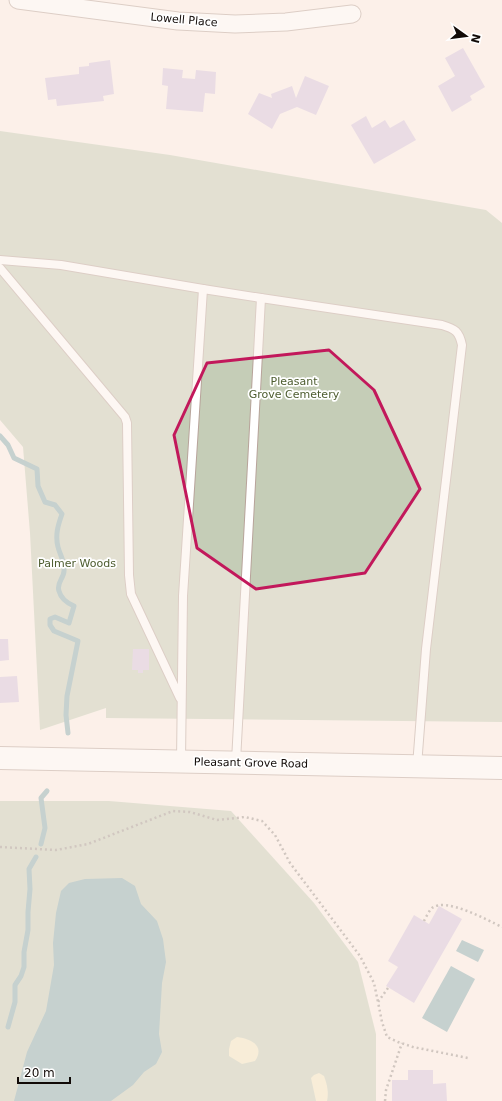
<svg xmlns="http://www.w3.org/2000/svg" width="502" height="1101" font-family="'DejaVu Sans',sans-serif">
  <rect width="100%" height="100%" fill="#fcf0e9"/>
  <!-- green -->
  <g fill="#c5cdb7">
    <path d="M0 131 170 155 486 210 502 223V722L106 718V708L40 730 30 533 23 447 0 420Z"/>
    <path d="M0 801H109L231 811 314 903 358 962 376 1034V1101H0Z"/>
  </g>
  <!-- sand -->
  <g fill="#f3e9c4">
    <path d="M237 1037C252 1039 265 1046 255 1061L242 1064 229 1056V1049L231 1041Z"/>
    <path d="M319 1073 324 1076C327 1084 329 1092 327 1101H316L311 1078 314 1075Z"/>
  </g>
  <!-- water -->
  <g fill="#85aaaf">
    <path d="M122 878 135 886 141 904 157 921 163 939 166 962 162 983 159 1034 162 1052 156 1064 144 1072 133 1085 111 1101H14L27 1052 46 1011 54 965 53 943 56 913 61 891 69 883 85 879Z"/>
    <path d="M462 940 484 950 478 962 456 951Z"/>
    <path d="M451 966 475 979 447 1032 422 1018Z"/>
  </g>
  <g fill="none" stroke-linecap="round" stroke-linejoin="round">
    <!-- stream -->
    <g stroke="#85aaaf" stroke-width="5">
      <path d="M0 436 8 445 14 458 37 469 38 486 45 502 55 505 62 514C58 525 55 535 58 547 60 555 65 562 64 571 64 578 56 583 59 591 61 599 67 603 74 606L69 623 55 617 50 619V625L54 631 78 641 67 696 66 715 68 733"/>
      <path d="M41 844 45 828 41 798 47 791"/>
      <path d="M8 1027 15 1002V985L21 976 24 967V952L28 930V912L30 889 29 869 36 857"/>
    </g>
  </g>
  <!-- building -->
  <g fill="#d6c4de">
    <path d="M463 48 485 87 470 96 472 100 452 112 438 86 455 76 445 58Z"/>
    <path d="M110 60 114 94 103 96 104 101 57 106 56 99 48 100 45 78 79 74V67L89 66V63Z"/>
    <path d="M163 68 183 70 182 78 195 79 196 70 216 72 215 94 205 93 203 112 166 109 168 86 162 85Z"/>
    <path d="M305 76 329 86 316 115 297 107 280 114 272 129 248 114 259 93 272 98 271 94 292 86 296 98Z"/>
    <path d="M366 116 372 128 385 120 390 128 404 120 416 140 374 164 351 125Z"/>
    <path d="M0 639H8L9 660 0 661Z"/>
    <path d="M133 649H149V670H143V673H138V670H132Z"/>
    <path d="M17 676 19 702 0 703V677Z"/>
    <path d="M439 906 462 919 414 1003 386 986 398 967 388 961 414 915 429 924Z"/>
    <path d="M408 1070H433V1084L446 1083 447 1101H392V1080H408Z"/>
  </g>
  <g fill="none" stroke-linecap="round" stroke-linejoin="round">
    <defs>
      <g id="lane">
        <path d="M0 260 61 265 203 289"/>
        <path d="M0 268 125 417 127 423 129 575 131 594 180 698"/>
        <path d="M181 761 183 596 203 289 261 298"/>
        <path d="M236 761 261 298 442 325C455 329 459 331 462 345L426 649 417 766"/>
      </g>
      <path id="street" d="M18 0 178 21 235 24 286 22 352 14"/>
      <path id="secondary" d="M0 758 502 768"/>
    </defs>
    <!-- lane casing -->
    <use href="#lane" stroke="#b8a49b" stroke-width="10"/>
    <!-- street casing -->
    <use href="#street" stroke="#b8a49b" stroke-width="19"/>
    <!-- secondary casing -->
    <use href="#secondary" stroke="#b8a49b" stroke-width="24"/>
    <!-- path -->
    <g stroke="#9e948f" stroke-width="2.5" stroke-dasharray="2 3" stroke-linecap="butt">
      <path d="M0 847 56 850 88 844 173 811 190 812 217 820 245 817 262 821 275 835 290 863 360 956 374 983 378 1002"/>
      <path d="M424 921C426 917 429 911 432 908 446 897 487 920 502 927"/>
      <path d="M388 988 378 1002 382 1022 387 1037 398 1042 413 1047 468 1058"/>
      <path d="M385 1101 386 1090 402 1043"/>
    </g>
    <!-- lane -->
    <use href="#lane" stroke="#fff" stroke-width="8"/>
    <!-- street -->
    <use href="#street" stroke="#fff" stroke-width="17"/>
    <!-- secondary -->
    <use href="#secondary" stroke="#fff" stroke-width="22"/>
  </g>
  <!-- marked area -->
  <path d="M0 0H502V1101H0ZM329 350 374 390 420 489 365 573 256 589 197 548 174 435 207 363Z" fill="#fcf0e9" fill-opacity=".55" fill-rule="evenodd"/>
  <path fill="none" stroke="#c2185b" stroke-width="3" stroke-linejoin="round" d="M329 350 374 390 420 489 365 573 256 589 197 548 174 435 207 363Z"/>
  <g text-anchor="middle" dominant-baseline="central" stroke-width="3.5" stroke-linejoin="round" paint-order="stroke">
    <!-- street labels -->
    <g font-size="11" fill="#110a07" stroke="#fff">
      <text transform="translate(184 20) rotate(5)">Lowell Place</text>
      <text transform="translate(251 763) rotate(1)">Pleasant Grove Road</text>
    </g>
    <!-- park labels -->
    <g font-size="11" fill="#4d5c2f" stroke="#fff">
      <text x="294" y="381">Pleasant<tspan x="294" dy="13">Grove Cemetery</tspan></text>
      <text x="77" y="563">Palmer Woods</text>
    </g>
  </g>
  <!-- north arrow -->
  <g transform="translate(466 36) rotate(104)" stroke="#ffffff" stroke-width="3" paint-order="stroke">
  <path d="M0-3L7 15L0 10L-7 15Z" fill="#110a07"/>
  <text y="-6" font-size="11" font-weight="bold" text-anchor="middle" fill="#110a07">N</text>
  </g>
  <!-- scale -->
  <path d="M18 1077v6h52v-6" fill="none" stroke="#110a07" stroke-width="2"/>
  <text x="24" y="1077" font-size="12" fill="#110a07" stroke="#ffffff" stroke-width="3" paint-order="stroke">20 m</text>
</svg>
